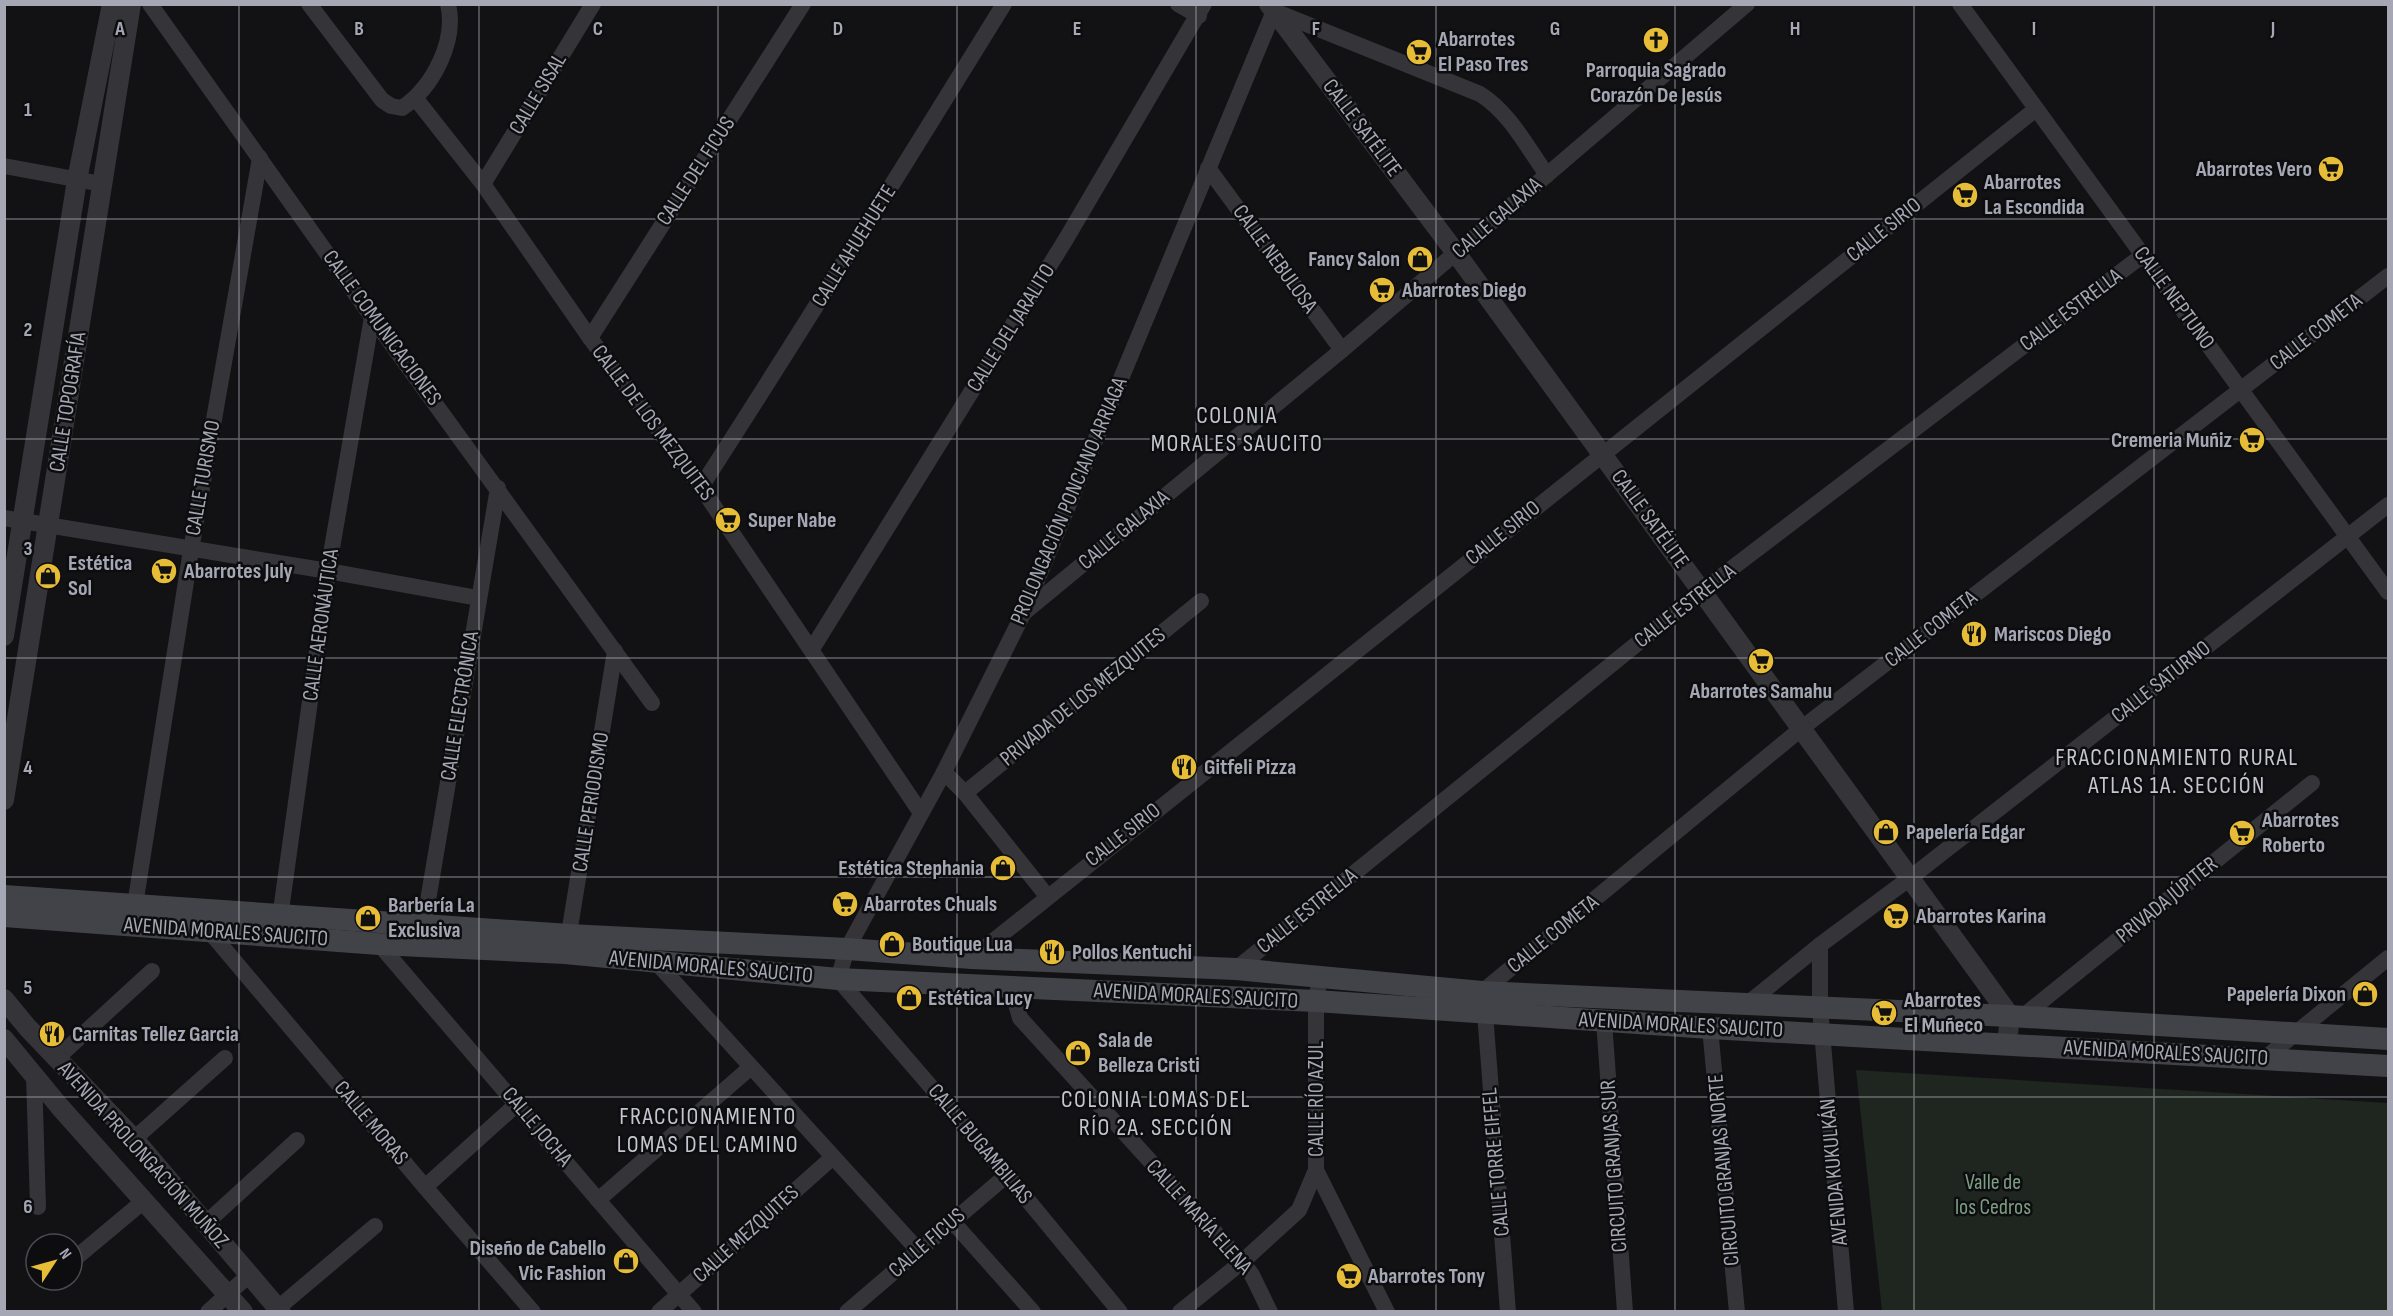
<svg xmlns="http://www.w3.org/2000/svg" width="2393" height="1316" font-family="'Sofia Sans Condensed',sans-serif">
  <rect width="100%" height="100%" fill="#121214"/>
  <!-- green -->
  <path fill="#1f2620" d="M1856 1070 2388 1103V1311H1882Z"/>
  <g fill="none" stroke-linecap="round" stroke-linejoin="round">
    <!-- minor -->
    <g stroke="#343439" stroke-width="16">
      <path d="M150 4 372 317 652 703"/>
      <path d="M309 4 382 100 391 106 402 108C432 88 457 42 448 4"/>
      <path d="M1178 4 1199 16"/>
      <path d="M1960 4 2388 592"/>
      <path d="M416 99 483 184 590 338 701 487 921 813"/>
      <path d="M4 166 102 184"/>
      <path d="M1208 168 1342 350"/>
      <path d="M483 184 593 4"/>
      <path d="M590 338 803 4"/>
      <path d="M701 487C804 327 904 166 1004 4"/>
      <path d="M4 518 328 571 478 598"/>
      <path d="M1026 611 1342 350 1747 4"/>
      <path d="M812 649 1066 239 1204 4"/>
      <path d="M944 772 965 793 1047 896"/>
      <path d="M965 793 1201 601"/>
      <path d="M135 905 191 550 260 158"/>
      <path d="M424 924 498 488"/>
      <path d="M279 925 328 571 372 317"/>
      <path d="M210 932 425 1187 533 1312"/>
      <path d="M379 944 694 1312"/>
      <path d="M1820 945V1008L1846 1312"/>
      <path d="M567 946 615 651"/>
      <path d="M972 958 2036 109"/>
      <path d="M655 961 918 1250"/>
      <path d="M1236 969 1702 591 2143 255"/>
      <path d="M1320 977 1316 1001V1170L1387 1312"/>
      <path d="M1018 988 1016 1004 1020 1018 1242 1262 1252 1275 1270 1312"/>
      <path d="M1482 992 1802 728 2388 276"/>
      <path d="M1746 1005 1820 945 1910 878 2388 505"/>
      <path d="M1485 1013 1508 1312"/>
      <path d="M2022 1017 2312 783"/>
      <path d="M1604 1021 1625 1312"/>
      <path d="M1710 1028 1737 1312"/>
      <path d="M57 1058 152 971"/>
      <path d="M2264 1059 2388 958"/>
      <path d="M34 1075 38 1207"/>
      <path d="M134 1139 225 1058"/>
      <path d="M425 1187 517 1104"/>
      <path d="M598 1200 751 1067"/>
      <path d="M952 1221 1033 1312"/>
      <path d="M205 1224 297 1140"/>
      <path d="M72 1261 145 1200"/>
      <path d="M278 1308 375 1226"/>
      <path d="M208 1312 249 1275"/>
      <path d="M659 1312 833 1157"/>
      <path d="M847 1312 1007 1175"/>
      <path d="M1120 1312 1007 1175 838 979 847 949 944 772 1023 614 1274 11 1480 94C1510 113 1527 147 1547 175"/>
      <path d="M1180 1312 1242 1262 1299 1210 1316 1170"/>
    </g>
    <!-- tertiary -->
    <g stroke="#343439" stroke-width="20">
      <path d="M1269 4 1456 253 2010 1016 2007 1044"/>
      <path d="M4 636 77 180 112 4"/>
      <path d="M4 800 131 4"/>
      <path d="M4 999 27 1027 134 1139 281 1312"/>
      <path d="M4 1039 60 1107 243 1312"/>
    </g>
    <!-- secondary -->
    <g stroke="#424348" stroke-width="22">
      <path d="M4 896 569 935 847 949 972 958 1236 969 1482 992 2010 1016 2388 1039"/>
      <path d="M4 916 379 944 565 953 838 979 1316 1001 1710 1028 2388 1066"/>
    </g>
  </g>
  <!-- grid -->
  <path fill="none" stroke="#a5a8b4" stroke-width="1.5" stroke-opacity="0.55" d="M239 4V1312M479 4V1312M718 4V1312M957 4V1312M1196 4V1312M1436 4V1312M1675 4V1312M1914 4V1312M2154 4V1312M4 219H2388M4 439H2388M4 658H2388M4 877H2388M4 1097H2388"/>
  <!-- icons -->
  <defs>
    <symbol id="church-disc" viewBox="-11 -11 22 22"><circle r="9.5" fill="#e7bd37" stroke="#0d0d0f"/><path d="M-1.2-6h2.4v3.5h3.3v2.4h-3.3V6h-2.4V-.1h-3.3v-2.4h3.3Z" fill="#111"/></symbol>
    <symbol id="supermarket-disc" viewBox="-11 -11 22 22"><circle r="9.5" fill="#e7bd37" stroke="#0d0d0f"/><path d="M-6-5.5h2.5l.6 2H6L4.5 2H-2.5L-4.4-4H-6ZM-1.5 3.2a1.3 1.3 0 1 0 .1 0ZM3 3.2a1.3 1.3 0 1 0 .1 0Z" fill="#111"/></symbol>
    <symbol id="shop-disc" viewBox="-11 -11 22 22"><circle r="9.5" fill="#e7bd37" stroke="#0d0d0f"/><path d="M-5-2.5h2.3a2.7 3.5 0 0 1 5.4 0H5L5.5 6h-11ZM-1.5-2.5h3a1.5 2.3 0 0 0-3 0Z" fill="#111"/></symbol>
    <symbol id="restaurant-disc" viewBox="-11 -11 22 22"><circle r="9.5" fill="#e7bd37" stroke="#0d0d0f"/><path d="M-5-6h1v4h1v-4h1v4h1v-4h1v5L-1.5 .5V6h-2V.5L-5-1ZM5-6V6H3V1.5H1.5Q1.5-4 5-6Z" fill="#111"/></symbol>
  </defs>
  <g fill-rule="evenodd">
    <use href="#church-disc" x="1641" y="25" width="30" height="30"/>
    <use href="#supermarket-disc" x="1404" y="37" width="30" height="30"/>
    <use href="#supermarket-disc" x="2316" y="154" width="30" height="30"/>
    <use href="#supermarket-disc" x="1950" y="180" width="30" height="30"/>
    <use href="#shop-disc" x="1405" y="244" width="30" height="30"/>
    <use href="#supermarket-disc" x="1367" y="275" width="30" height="30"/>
    <use href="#supermarket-disc" x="2237" y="425" width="30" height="30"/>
    <use href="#supermarket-disc" x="713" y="505" width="30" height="30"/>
    <use href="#supermarket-disc" x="149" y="556" width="30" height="30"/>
    <use href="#shop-disc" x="33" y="561" width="30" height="30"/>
    <use href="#restaurant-disc" x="1959" y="619" width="30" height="30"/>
    <use href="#supermarket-disc" x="1746" y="646" width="30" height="30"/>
    <use href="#restaurant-disc" x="1169" y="752" width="30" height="30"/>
    <use href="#shop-disc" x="1871" y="817" width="30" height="30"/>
    <use href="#supermarket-disc" x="2227" y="818" width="30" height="30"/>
    <use href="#shop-disc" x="988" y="853" width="30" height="30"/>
    <use href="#supermarket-disc" x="830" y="889" width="30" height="30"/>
    <use href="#supermarket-disc" x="1881" y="901" width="30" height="30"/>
    <use href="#shop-disc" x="353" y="903" width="30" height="30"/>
    <use href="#shop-disc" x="877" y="929" width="30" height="30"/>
    <use href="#restaurant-disc" x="1037" y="937" width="30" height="30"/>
    <use href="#shop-disc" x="2350" y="979" width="30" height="30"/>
    <use href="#shop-disc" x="894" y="983" width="30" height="30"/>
    <use href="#supermarket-disc" x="1869" y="998" width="30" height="30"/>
    <use href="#restaurant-disc" x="37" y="1019" width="30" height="30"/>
    <use href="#shop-disc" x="1063" y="1038" width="30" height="30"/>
    <use href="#shop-disc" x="611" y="1246" width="30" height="30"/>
    <use href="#supermarket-disc" x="1334" y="1261" width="30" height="30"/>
  </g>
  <g text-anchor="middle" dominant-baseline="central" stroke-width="5" stroke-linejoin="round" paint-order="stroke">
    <!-- poi labels -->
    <g font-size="22" font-weight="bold" fill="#a5a8b4" stroke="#0d0d0f" text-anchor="start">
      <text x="1438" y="39">Abarrotes<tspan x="1438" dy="25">El Paso Tres</tspan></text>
      <text x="1656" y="70" text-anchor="middle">Parroquia Sagrado<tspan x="1656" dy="25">Corazón De Jesús</tspan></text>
      <text x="2312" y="169" text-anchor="end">Abarrotes Vero</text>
      <text x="1984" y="182">Abarrotes<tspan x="1984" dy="25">La Escondida</tspan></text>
      <text x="1400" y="259" text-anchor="end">Fancy Salon</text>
      <text x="1402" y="290">Abarrotes Diego</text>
      <text x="2232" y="440" text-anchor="end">Cremeria Muñiz</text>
      <text x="748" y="520">Super Nabe</text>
      <text x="68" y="563">Estética<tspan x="68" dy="25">Sol</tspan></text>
      <text x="184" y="571">Abarrotes July</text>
      <text x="1994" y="634">Mariscos Diego</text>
      <text x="1761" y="691" text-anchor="middle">Abarrotes Samahu</text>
      <text x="1204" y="767">Gitfeli Pizza</text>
      <text x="2262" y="820">Abarrotes<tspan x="2262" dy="25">Roberto</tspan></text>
      <text x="1906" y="832">Papelería Edgar</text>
      <text x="984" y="868" text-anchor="end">Estética Stephania</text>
      <text x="864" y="904">Abarrotes Chuals</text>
      <text x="388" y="905">Barbería La<tspan x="388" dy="25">Exclusiva</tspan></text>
      <text x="1916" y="916">Abarrotes Karina</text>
      <text x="912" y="944">Boutique Lua</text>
      <text x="1072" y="952">Pollos Kentuchi</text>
      <text x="2346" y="994" text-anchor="end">Papelería Dixon</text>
      <text x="928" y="998">Estética Lucy</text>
      <text x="1904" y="1000">Abarrotes<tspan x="1904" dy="25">El Muñeco</tspan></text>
      <text x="72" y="1034">Carnitas Tellez Garcia</text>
      <text x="1098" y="1040">Sala de<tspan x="1098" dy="25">Belleza Cristi</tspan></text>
      <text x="606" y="1248" text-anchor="end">Diseño de Cabello<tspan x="606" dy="25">Vic Fashion</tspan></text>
      <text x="1368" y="1276">Abarrotes Tony</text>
    </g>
    <!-- street labels -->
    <g font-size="22" fill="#a5a8b4" stroke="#0d0d0f">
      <text transform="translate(538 94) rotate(-59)">CALLE SISAL</text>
      <text transform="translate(1362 128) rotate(53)">CALLE SATÉLITE</text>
      <text transform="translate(696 171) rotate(-57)">CALLE DEL FICUS</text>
      <text transform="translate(1497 218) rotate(-41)">CALLE GALAXIA</text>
      <text transform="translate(1884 230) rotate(-39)">CALLE SIRIO</text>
      <text transform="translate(854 246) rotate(-58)">CALLE AHUEHUETE</text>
      <text transform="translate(1275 259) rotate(54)">CALLE NEBULOSA</text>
      <text transform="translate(2174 298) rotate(54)">CALLE NEPTUNO</text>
      <text transform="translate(2071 310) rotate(-37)">CALLE ESTRELLA</text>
      <text transform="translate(382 328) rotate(54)">CALLE COMUNICACIONES</text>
      <text transform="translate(1011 328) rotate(-58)">CALLE DEL JARALITO</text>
      <text transform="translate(2316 332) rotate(-38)">CALLE COMETA</text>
      <text transform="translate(68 402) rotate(-81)">CALLE TOPOGRAFÍA</text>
      <text transform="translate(653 423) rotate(53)">CALLE DE LOS MEZQUITES</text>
      <text transform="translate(203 478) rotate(-80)">CALLE TURISMO</text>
      <text transform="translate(1069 501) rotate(-67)">PROLONGACIÓN PONCIANO ARRIAGA</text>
      <text transform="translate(1650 519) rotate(54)">CALLE SATÉLITE</text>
      <text transform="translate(1124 530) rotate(-40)">CALLE GALAXIA</text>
      <text transform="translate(1503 533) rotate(-39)">CALLE SIRIO</text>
      <text transform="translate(1685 606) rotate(-38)">CALLE ESTRELLA</text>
      <text transform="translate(321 625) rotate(-82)">CALLE AERONÁUTICA</text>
      <text transform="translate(1931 629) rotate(-38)">CALLE COMETA</text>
      <text transform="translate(2161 682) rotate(-38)">CALLE SATURNO</text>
      <text transform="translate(1083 697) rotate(-39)">PRIVADA DE LOS MEZQUITES</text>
      <text transform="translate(460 706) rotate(-81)">CALLE ELECTRÓNICA</text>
      <text transform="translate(591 802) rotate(-81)">CALLE PERIODISMO</text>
      <text transform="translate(1123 835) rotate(-38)">CALLE SIRIO</text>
      <text transform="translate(2167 900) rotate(-39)">PRIVADA JÚPITER</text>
      <text transform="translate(1307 911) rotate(-39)">CALLE ESTRELLA</text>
      <text transform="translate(226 932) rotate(4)">AVENIDA MORALES SAUCITO</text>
      <text transform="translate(1553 934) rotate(-39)">CALLE COMETA</text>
      <text transform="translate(711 967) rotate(5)">AVENIDA MORALES SAUCITO</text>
      <text transform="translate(1196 996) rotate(3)">AVENIDA MORALES SAUCITO</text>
      <text transform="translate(1681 1025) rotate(3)">AVENIDA MORALES SAUCITO</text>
      <text transform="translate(2166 1053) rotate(3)">AVENIDA MORALES SAUCITO</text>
      <text transform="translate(1316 1099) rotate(-90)">CALLE RÍO AZUL</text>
      <text transform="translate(371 1123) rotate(50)">CALLE MORAS</text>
      <text transform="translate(537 1127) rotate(50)">CALLE JOCHA</text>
      <text transform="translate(980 1144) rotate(50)">CALLE BUGAMBILIAS</text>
      <text transform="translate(143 1155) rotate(48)">AVENIDA PROLONGACIÓN MUÑOZ</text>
      <text transform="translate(1496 1162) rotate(-95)">CALLE TORRE EIFFEL</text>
      <text transform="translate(1614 1166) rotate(-94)">CIRCUITO GRANJAS SUR</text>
      <text transform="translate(1724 1170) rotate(-95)">CIRCUITO GRANJAS NORTE</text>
      <text transform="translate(1834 1172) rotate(-95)">AVENIDA KUKULKÁN</text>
      <text transform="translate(1199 1217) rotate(48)">CALLE MARÍA ELENA</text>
      <text transform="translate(746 1234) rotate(-42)">CALLE MEZQUITES</text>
      <text transform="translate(927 1243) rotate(-41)">CALLE FICUS</text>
    </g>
    <!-- park labels -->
    <g font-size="22" fill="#7c9e82" stroke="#0d0d0f">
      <text x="1993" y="1182">Valle de<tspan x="1993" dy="25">los Cedros</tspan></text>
    </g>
    <!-- neighbourhood labels -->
    <g font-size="24" letter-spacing="1.5" fill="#c5c7d0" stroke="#0d0d0f">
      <text x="1237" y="415">COLONIA<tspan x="1237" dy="28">MORALES SAUCITO</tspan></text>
      <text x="2177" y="757">FRACCIONAMIENTO RURAL<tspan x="2177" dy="28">ATLAS 1A. SECCIÓN</tspan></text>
      <text x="1156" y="1099">COLONIA LOMAS DEL<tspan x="1156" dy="28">RÍO 2A. SECCIÓN</tspan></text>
      <text x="708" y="1116">FRACCIONAMIENTO<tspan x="708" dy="28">LOMAS DEL CAMINO</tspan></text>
    </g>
  </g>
  <g font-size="20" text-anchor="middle" font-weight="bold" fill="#a5a8b4" stroke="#0d0d0f" stroke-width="5" stroke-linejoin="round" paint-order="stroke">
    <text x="120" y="35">A</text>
    <text x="359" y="35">B</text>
    <text x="598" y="35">C</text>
    <text x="838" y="35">D</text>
    <text x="1077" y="35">E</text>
    <text x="1316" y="35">F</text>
    <text x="1555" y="35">G</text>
    <text x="1795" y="35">H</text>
    <text x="2034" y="35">I</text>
    <text x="2273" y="35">J</text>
    <text x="28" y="116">1</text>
    <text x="28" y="336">2</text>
    <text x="28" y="555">3</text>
    <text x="28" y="774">4</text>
    <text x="28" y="994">5</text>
    <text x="28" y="1213">6</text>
  </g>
  <!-- border -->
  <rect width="2393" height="1316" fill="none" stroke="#a5a8b4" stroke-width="12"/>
  <!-- north arrow -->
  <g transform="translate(54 1262) rotate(54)"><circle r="28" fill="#0d0d0f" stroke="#4a4b51" stroke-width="1.5"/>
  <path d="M0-4.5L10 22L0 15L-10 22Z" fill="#e7bd37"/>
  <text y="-9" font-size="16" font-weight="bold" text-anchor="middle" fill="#a5a8b4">N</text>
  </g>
</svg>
